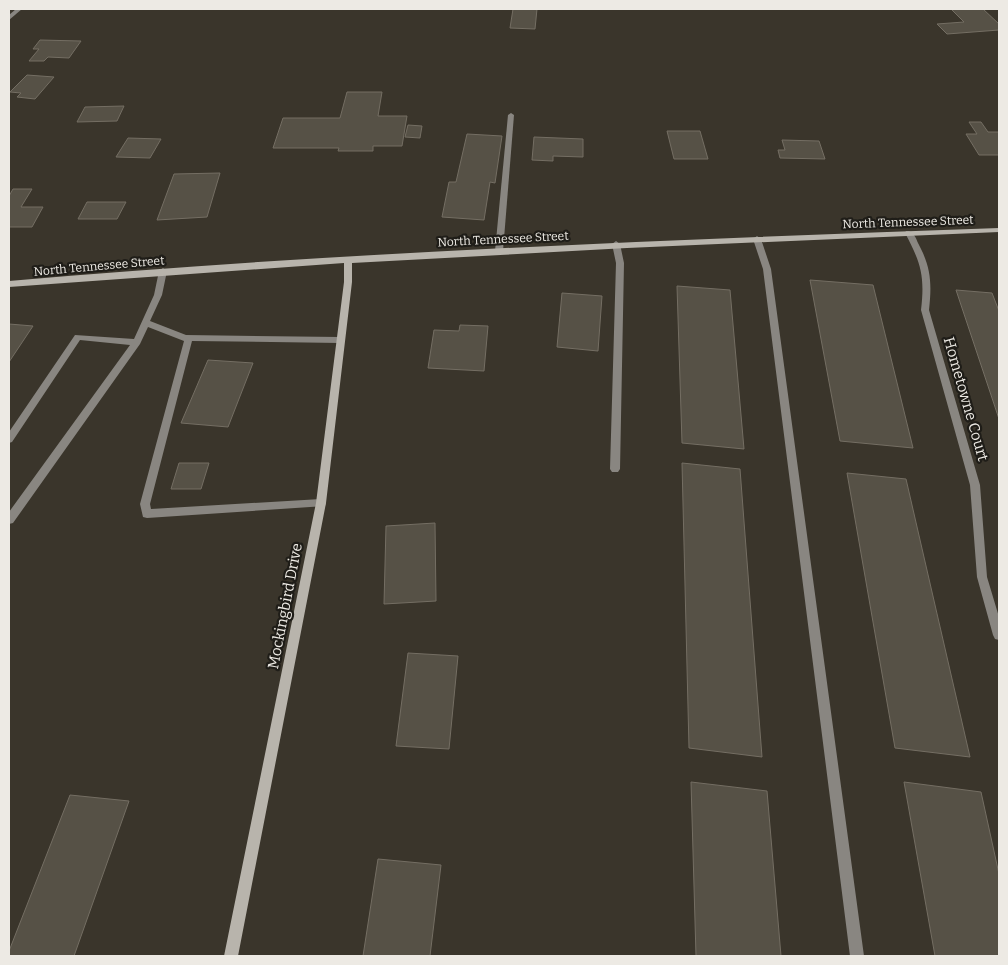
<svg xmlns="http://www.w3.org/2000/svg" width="1008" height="965" font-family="Bitter,serif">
  <rect width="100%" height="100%" fill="#3a352b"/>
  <!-- building -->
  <g fill="#565146" stroke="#746e63">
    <path d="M513 9H537L535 29 510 28Z"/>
    <path d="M951 9H983L999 24V30L947 34 937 24 964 22Z"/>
    <path d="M40 40 81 41 69 58 48 57 44 61H29L39 49H33Z"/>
    <path d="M27 75 54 77 35 99 17 97 21 93 10 92Z"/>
    <path d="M347 92H382L378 116H407L402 146H373V151H338L339 148H273L283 118H340Z"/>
    <path d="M124 106 117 121 77 122 85 107Z"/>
    <path d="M969 122H981L988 132H999V155H979L966 134H977Z"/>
    <path d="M408 125 422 126 420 138 405 137Z"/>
    <path d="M667 131H700L708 159H674Z"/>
    <path d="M467 134 502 136 495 183 490 182 484 220 442 217 449 182H456Z"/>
    <path d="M534 137 583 139V157L553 156V161L532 160Z"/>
    <path d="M128 138 161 139 150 158 116 157Z"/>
    <path d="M782 140 819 141 825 159 780 158 778 150H785Z"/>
    <path d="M220 173 207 217 157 220 174 174Z"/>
    <path d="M13 189H32L21 207H43L32 227H9V196Z"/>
    <path d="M87 202H126L117 219H78Z"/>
    <path d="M810 280 873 285 913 448 840 441Z"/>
    <path d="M677 286 730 290 744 449 682 443Z"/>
    <path d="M956 290 992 293 999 311V419Z"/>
    <path d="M562 293 602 296 598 351 557 347Z"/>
    <path d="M9 324 33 326 9 362Z"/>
    <path d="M460 325 488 326 484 371 428 368 434 330 459 331Z"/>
    <path d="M208 360 253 363 228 427 181 423Z"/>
    <path d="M179 463H209L201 489H171Z"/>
    <path d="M682 463 740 469 762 757 689 748Z"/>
    <path d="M847 473 906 479 970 757 895 748Z"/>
    <path d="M435 523 436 601 384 604 386 526Z"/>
    <path d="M408 653 458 656 449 749 396 746Z"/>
    <path d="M691 782 767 791 781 956H696Z"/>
    <path d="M904 782 981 792 999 874V956H935Z"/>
    <path d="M70 795 129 801 74 956H9V951Z"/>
    <path d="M378 859 441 865 430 956H363Z"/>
  </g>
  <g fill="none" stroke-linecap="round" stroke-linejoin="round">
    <!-- lane -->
    <g fill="#898681" fill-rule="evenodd">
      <path d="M511 113 514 115 503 251 499 254 495 251 508 115Z"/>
      <path d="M163 268 167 271 162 295 150 321 186 335 340 337 344 340 340 343 192 341 150 504 151 509 321 499 325 500 326 503 325 506 147 518 143 517 140 504 184 341 148 327 140 344 13 523 9 524V512L130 345 80 340 12 442 9 443V432L75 335 134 339 154 295 159 271Z"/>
    </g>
    <!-- street -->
    <g fill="#898681" fill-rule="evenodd">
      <path d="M16 9H22L9 20V15Z"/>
      <path d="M906 231H909C914 233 916 238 918 243 931 267 932 283 929 310L980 485 987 577 999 617V640L995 639 993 635 977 577 970 485 921 310C925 276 921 263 905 233Z"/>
      <path d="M757 236 761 239 771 269 864 956H850L763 269 753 239Z"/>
      <path d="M616 241 620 244 624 263 620 469 618 472H612L610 469 616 263 612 244Z"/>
    </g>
    <!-- secondary -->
    <path fill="#b8b4ac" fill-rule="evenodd" d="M999 228V232L627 248 352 263V282L326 503 238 956H224L316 503 344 282V263L9 287V281C338 252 668 240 999 228Z"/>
  </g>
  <g text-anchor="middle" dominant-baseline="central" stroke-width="4.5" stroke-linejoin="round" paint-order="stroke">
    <!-- far-street labels -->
    <g font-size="12" fill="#edeae4" stroke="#1f1d18">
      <text transform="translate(908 222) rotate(-2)">North Tennessee Street</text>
      <text transform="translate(503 239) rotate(-3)">North Tennessee Street</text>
      <text transform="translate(99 266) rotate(-5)">North Tennessee Street</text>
    </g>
    <!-- street labels -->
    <g font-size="15" fill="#edeae4" stroke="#1f1d18">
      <text transform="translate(966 399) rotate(74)">Hometowne Court</text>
      <text transform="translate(285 606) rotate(-79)">Mockingbird Drive</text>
    </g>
  </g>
  <!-- border -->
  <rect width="1008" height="965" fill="none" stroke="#edeae4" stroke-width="20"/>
</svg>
